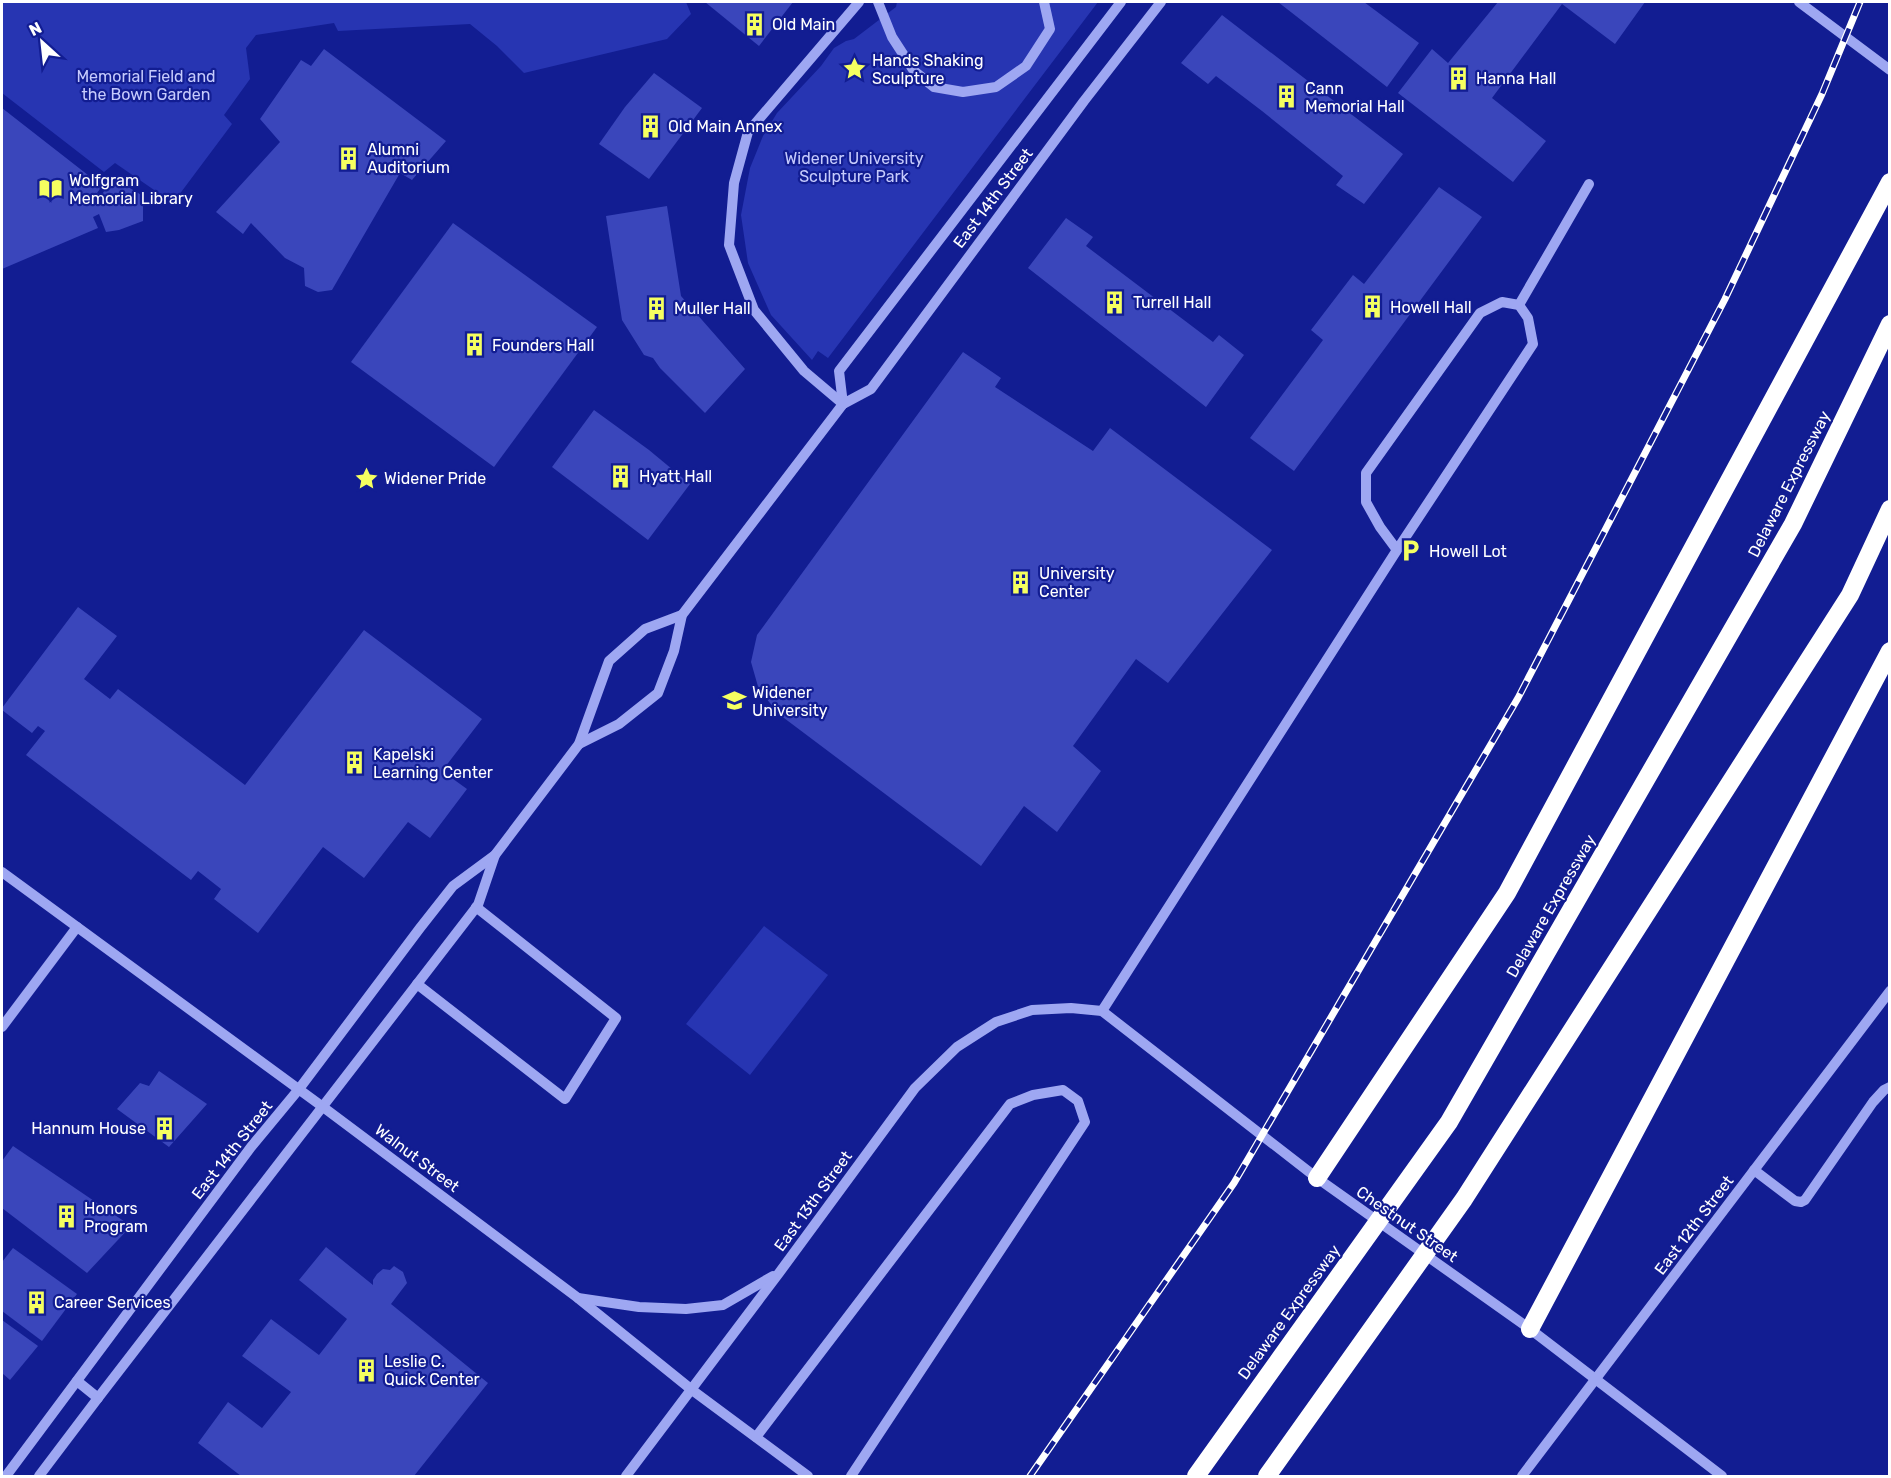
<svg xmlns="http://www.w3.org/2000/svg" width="1891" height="1478" font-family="Rubik,sans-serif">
  <rect width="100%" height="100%" fill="#121d92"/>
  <!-- green -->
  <g fill="#2735b2">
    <path d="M2 2H686L691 14 667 39 524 73 497 46 470 24 338 31 334 23 256 35 246 48 250 79 224 115 232 124 173 203 115 163 104 172 2 93Z"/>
    <path d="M897 2H1098L828 358 818 351 812 360 771 315 748 263 741 215 750 168 763 136 777 113 821 66 834 48 846 41 854 39 896 7Z"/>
    <path d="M764 926 828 975 750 1075 686 1024Z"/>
  </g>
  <!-- building -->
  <g fill="#3a46bb">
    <path d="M705 2H793L759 46Z"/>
    <path d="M1278 2H1364L1419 43 1387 87Z"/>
    <path d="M1498 2H1645L1615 44 1562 4 1492 98 1546 141 1513 182 1398 93 1432 49 1448 63Z"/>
    <path d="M1222 15 1403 154 1364 204 1336 185 1343 176 1262 111 1216 76 1208 84 1181 63Z"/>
    <path d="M324 49 446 141 412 180 400 173 332 290 318 292 305 286 304 268 285 258 251 223 243 234 216 212 280 142 260 119 301 60 311 66Z"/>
    <path d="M654 73 702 108 649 179 599 144 625 107Z"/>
    <path d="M2 108 102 186 97 193 101 196 110 182 118 181 143 196V221L119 230 106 232 99 214 93 217 98 228 2 269Z"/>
    <path d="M1439 187 1482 217 1294 471 1250 438 1323 340 1311 330 1353 275 1364 284Z"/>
    <path d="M667 206 681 296 745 369 705 413 660 368 653 358 644 355 622 320 606 216Z"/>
    <path d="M1066 218 1093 237 1086 246 1213 342 1219 335 1244 355 1206 407 1028 268Z"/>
    <path d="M453 223 597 327 494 467 351 362Z"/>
    <path d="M963 352 1001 378 995 387 1093 451 1110 428 1272 550 1168 683 1136 659 1073 746 1101 771 1057 832 1024 806 981 866 780 715 759 690 751 662 757 635Z"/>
    <path d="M594 410 649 450 690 484 648 540 552 467Z"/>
    <path d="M78 607 117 636 84 679 110 699 118 689 245 785 364 630 482 719 442 771 467 789 430 838 408 822 364 878 323 847 258 933 214 899 221 889 198 871 191 880 26 755 45 731 38 726 32 733 2 710V708Z"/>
    <path d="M159 1071 207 1104 169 1147 117 1109 140 1083 149 1086Z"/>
    <path d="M13 1146 131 1226 87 1273 2 1208V1161Z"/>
    <path d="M326 1247 373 1285V1280L377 1274 383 1269 390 1270 394 1266 403 1272 407 1283 391 1304 488 1383 414 1476H241L198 1443 228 1402 262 1428 291 1392 242 1356 271 1319 319 1355 347 1319 299 1280Z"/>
    <path d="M13 1248 77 1294 42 1341 2 1311V1262Z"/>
    <path d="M2 1320 38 1346 10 1380 2 1373Z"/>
  </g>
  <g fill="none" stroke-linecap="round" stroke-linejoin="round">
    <!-- minor -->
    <g stroke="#9ea7f2" stroke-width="10">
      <path d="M878 2 892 37 914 71 934 87 963 92 996 87 1026 66 1050 29 1044 2"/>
      <path d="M1799 2 1890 70"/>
      <path d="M1519 305 1589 184"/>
      <path d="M843 404 839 371 1121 2"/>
      <path d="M843 404 804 371 754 310 729 245 734 183 748 132 859 2"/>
      <path d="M579 744 619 724 658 693 674 651 682 615 843 404 871 389 1084 101 1161 2"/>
      <path d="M2 872 323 1107 578 1298 692 1390 808 1476"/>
      <path d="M417 984 565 1099 616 1018 476 907"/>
      <path d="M1102 1011 1397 550 1533 344 1528 318 1519 305 1502 302 1480 313 1366 473V502L1380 527 1397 550"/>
      <path d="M2 1027 77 927"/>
      <path d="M1754 1170 1795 1201 1801 1202 1805 1200 1873 1102 1884 1090 1890 1087"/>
      <path d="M578 1298 639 1307 686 1309 723 1305 773 1276"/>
      <path d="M77 1381 98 1398"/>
      <path d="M756 1437 1010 1104 1033 1095 1063 1090 1078 1101 1085 1122 851 1476"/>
      <path d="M6 1476 251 1147 299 1089 420 928 453 886 495 855 579 744 609 661 645 629 682 615"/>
      <path d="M39 1476 98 1398 478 905 495 855"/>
      <path d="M626 1476 779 1273 915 1088 957 1047 996 1022 1032 1010 1071 1008 1102 1011 1317 1178 1530 1329 1722 1476"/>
      <path d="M1522 1476 1890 991"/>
    </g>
    <!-- highway -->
    <g stroke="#fff" stroke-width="18">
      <path d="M1317 1178 1507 893 1890 182"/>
      <path d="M1530 1329 1890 651"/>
      <path d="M1196 1476 1449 1122 1793 524 1890 324"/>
      <path d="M1267 1476 1464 1199 1850 595 1890 509"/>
    </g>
    <defs>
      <path id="rail" d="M1030 1476 1234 1183 1518 698 1725 299 1822 94 1860 2"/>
    </defs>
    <!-- rail casing -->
    <use href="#rail" stroke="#fff" stroke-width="7"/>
    <!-- rail -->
    <use href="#rail" stroke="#121d92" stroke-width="4.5" stroke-dasharray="14" stroke-linecap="butt"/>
  </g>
  <!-- icons -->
  <defs>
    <symbol id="building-bare" viewBox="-9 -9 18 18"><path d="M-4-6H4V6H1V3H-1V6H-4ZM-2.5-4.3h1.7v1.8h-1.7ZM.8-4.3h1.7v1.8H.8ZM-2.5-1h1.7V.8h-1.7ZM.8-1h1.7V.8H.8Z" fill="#f5ff60" stroke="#121d92" stroke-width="2.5" paint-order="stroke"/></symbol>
    <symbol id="sight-bare" viewBox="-9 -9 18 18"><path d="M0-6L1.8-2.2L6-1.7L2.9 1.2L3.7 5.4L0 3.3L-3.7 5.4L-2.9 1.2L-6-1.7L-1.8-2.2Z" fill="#f5ff60" stroke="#121d92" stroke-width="2.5" paint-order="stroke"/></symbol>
    <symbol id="library-bare" viewBox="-9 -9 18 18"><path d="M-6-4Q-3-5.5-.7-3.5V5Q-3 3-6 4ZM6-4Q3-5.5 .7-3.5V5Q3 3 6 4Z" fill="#f5ff60" stroke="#121d92" stroke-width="2.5" paint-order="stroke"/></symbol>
    <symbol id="parking-bare" viewBox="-9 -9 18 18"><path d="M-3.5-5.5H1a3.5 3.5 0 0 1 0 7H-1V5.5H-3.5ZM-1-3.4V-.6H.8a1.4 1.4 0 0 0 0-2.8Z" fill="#f5ff60" stroke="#121d92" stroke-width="2.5" paint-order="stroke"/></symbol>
    <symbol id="university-bare" viewBox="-9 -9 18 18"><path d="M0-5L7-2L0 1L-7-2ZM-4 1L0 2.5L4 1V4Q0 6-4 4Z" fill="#f5ff60" stroke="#121d92" stroke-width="2.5" paint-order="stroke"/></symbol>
  </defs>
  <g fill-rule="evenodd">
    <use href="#building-bare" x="738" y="8" width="33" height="33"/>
    <use href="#sight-bare" x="838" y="52" width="33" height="33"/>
    <use href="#building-bare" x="1442" y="62" width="33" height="33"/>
    <use href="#building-bare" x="1270" y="80" width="33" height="33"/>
    <use href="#building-bare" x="634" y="110" width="33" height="33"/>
    <use href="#building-bare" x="332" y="142" width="33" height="33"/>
    <use href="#library-bare" x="34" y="172" width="33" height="33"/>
    <use href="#building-bare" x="1098" y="286" width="33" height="33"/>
    <use href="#building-bare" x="1356" y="290" width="33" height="33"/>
    <use href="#building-bare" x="640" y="292" width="33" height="33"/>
    <use href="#building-bare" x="458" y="328" width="33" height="33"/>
    <use href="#building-bare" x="604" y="460" width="33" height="33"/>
    <use href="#sight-bare" x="350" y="462" width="33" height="33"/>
    <use href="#parking-bare" x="1394" y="534" width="33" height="33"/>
    <use href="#building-bare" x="1004" y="566" width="33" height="33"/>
    <use href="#university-bare" x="718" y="684" width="33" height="33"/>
    <use href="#building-bare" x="338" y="746" width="33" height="33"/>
    <use href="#building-bare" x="148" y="1112" width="33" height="33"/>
    <use href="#building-bare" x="50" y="1200" width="33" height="33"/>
    <use href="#building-bare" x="20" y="1286" width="33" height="33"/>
    <use href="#building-bare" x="350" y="1354" width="33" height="33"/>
  </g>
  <g text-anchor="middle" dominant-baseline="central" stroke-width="4.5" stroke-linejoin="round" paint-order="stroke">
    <!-- poi labels -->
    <g font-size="16" fill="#fff" stroke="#121d92" text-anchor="start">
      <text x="772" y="24">Old Main</text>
      <text x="872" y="60">Hands Shaking<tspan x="872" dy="18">Sculpture</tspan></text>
      <text x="1476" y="78">Hanna Hall</text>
      <text x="1305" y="88">Cann<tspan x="1305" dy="18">Memorial Hall</tspan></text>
      <text x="668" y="126">Old Main Annex</text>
      <text x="367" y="149">Alumni<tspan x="367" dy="18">Auditorium</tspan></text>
      <text x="69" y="180">Wolfgram<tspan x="69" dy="18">Memorial Library</tspan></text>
      <text x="1133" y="302">Turrell Hall</text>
      <text x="1390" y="307">Howell Hall</text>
      <text x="674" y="308">Muller Hall</text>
      <text x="492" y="345">Founders Hall</text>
      <text x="639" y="476">Hyatt Hall</text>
      <text x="384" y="478">Widener Pride</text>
      <text x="1429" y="551">Howell Lot</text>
      <text x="1039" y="573">University<tspan x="1039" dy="18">Center</tspan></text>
      <text x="752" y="692">Widener<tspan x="752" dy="18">University</tspan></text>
      <text x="373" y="754">Kapelski<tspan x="373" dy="18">Learning Center</tspan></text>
      <text x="146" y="1128" text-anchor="end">Hannum House</text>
      <text x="84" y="1208">Honors<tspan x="84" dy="18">Program</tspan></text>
      <text x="54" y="1302">Career Services</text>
      <text x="384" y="1361">Leslie C.<tspan x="384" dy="18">Quick Center</tspan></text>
    </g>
    <!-- park labels -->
    <g font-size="16" fill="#c6cbfd" stroke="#121d92">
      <text x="146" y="76">Memorial Field and<tspan x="146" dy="18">the Bown Garden</tspan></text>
      <text x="854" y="158">Widener University<tspan x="854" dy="18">Sculpture Park</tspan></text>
    </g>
    <!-- street labels -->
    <g font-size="16" fill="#fff" stroke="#121d92">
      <text transform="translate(993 198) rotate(-53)">East 14th Street</text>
      <text transform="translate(1789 484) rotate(-63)">Delaware Expressway</text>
      <text transform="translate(1551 906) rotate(-60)">Delaware Expressway</text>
      <text transform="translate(232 1150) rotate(-52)">East 14th Street</text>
      <text transform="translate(417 1158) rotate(37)">Walnut Street</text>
      <text transform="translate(813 1201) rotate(-54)">East 13th Street</text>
      <text transform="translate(1407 1224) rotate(35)">Chestnut Street</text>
      <text transform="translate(1694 1225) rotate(-53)">East 12th Street</text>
      <text transform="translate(1289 1312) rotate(-54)">Delaware Expressway</text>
    </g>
  </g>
  <!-- border -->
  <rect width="1891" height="1478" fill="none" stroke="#ffffff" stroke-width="6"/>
  <!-- north arrow -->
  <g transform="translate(42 42) rotate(333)" stroke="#121d92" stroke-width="4.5" paint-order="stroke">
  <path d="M0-4.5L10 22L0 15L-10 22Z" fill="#ffffff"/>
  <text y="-9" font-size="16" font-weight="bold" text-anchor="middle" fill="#ffffff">N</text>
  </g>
</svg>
